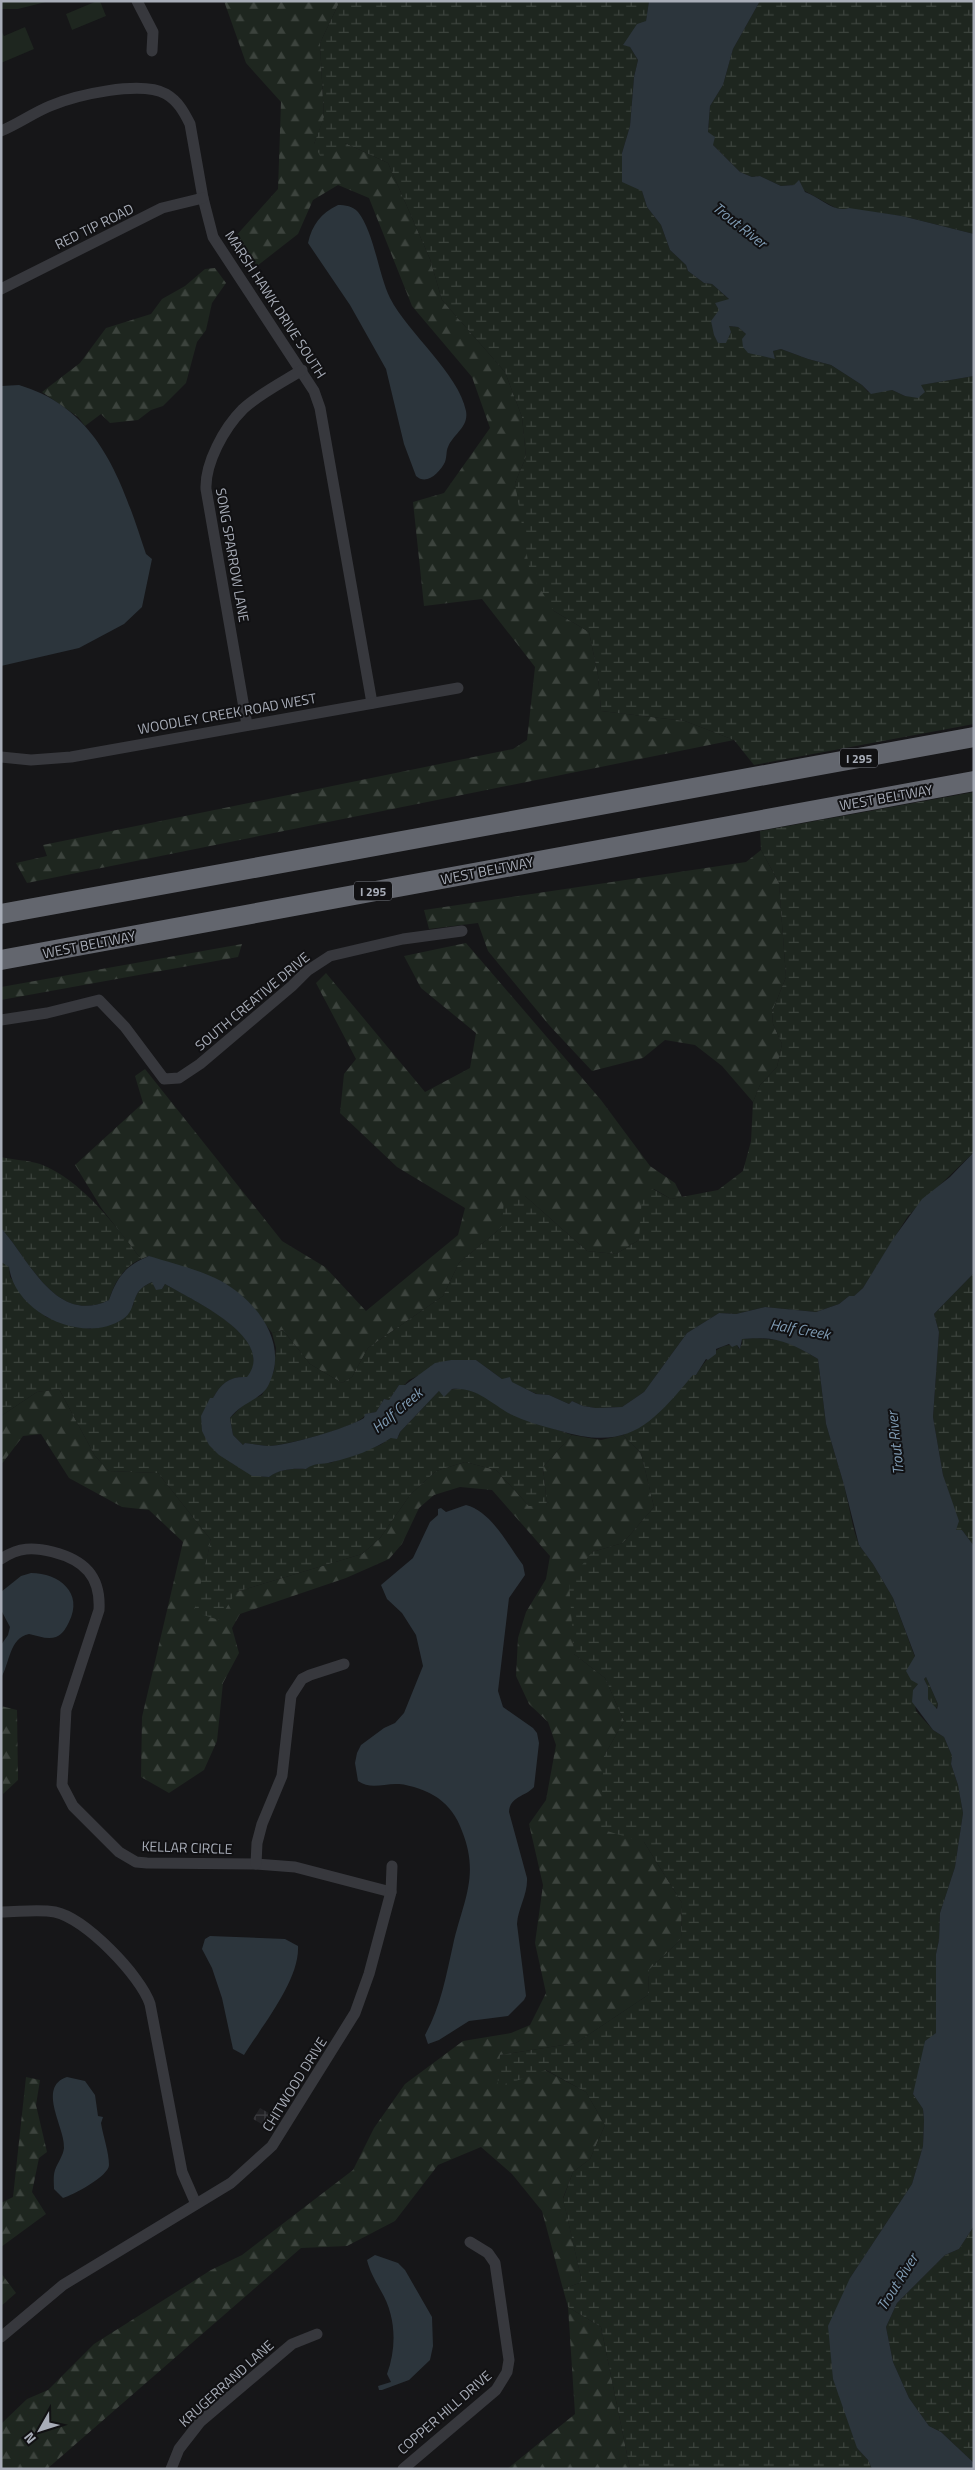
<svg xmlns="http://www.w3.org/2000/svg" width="975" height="2470" font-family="'Titillium Web',sans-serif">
  <defs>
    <pattern id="industrial-grid" width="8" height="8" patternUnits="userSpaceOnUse" patternTransform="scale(1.25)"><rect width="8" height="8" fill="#222225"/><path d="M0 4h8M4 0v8" fill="none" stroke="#3f3f43"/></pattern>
    <pattern id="forest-firs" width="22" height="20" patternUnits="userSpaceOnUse" patternTransform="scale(1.25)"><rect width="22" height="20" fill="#1e261f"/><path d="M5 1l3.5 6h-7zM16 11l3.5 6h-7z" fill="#3c433d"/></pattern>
    <pattern id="wetland-marsh" width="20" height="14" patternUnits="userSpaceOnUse" patternTransform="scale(1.25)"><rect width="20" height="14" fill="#1e261f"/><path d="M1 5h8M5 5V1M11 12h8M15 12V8" fill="none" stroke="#3c433d"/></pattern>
  </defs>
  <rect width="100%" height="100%" fill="#161618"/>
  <!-- industrial -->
  <path fill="url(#industrial-grid)" d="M260 2108 272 2115 265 2126 253 2119Z"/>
  <!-- green -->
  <g fill="#1e261f">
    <path d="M1 1H50L18 9H1Z"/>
    <path d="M97 1H100L106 16 72 30 66 14Z"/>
    <path d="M25 27 34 49 1 63V30L4 36Z"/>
  </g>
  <!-- forest -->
  <g fill="url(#forest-firs)">
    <path d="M224 1H340L320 43 324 118 314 144 345 143 388 163 430 259 442 300 505 372 522 417 526 457 515 483 554 611 589 632 598 675 601 711 685 721 734 740 27 883 16 863 47 856 43 845 513 749 527 740 535 667 482 599 424 606 413 502 444 493 490 428 472 377 412 306 369 198 338 185 313 200 298 234 257 266 234 238 278 189 281 102 246 63Z"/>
    <path d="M215 268 226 283 212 303 206 330 197 342 186 383 163 406 151 410 138 420 110 423 101 414 85 426 78 417 42 392 80 363 106 328 151 314 162 299 185 286 205 269Z"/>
    <path d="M761 850 779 883 786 977 772 1012 773 1024 782 1044 777 1067 760 1085 753 1102 722 1066 695 1045 665 1040 643 1058 592 1071 549 1025 488 951 478 923 429 929 424 910 746 862Z"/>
    <path d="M466 943 601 1100 650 1166 675 1183 682 1197 671 1199 654 1189 639 1240 616 1254 587 1251 525 1196 502 1227 459 1263 443 1296 368 1348 352 1377 342 1383 310 1364 283 1330 272 1333 251 1305 149 1256 141 1259 102 1209 75 1165 143 1103 135 1076 145 1069 282 1241 325 1267 366 1311 458 1235 465 1208 397 1167 340 1113 344 1074 356 1059 316 983 326 973 425 1092 470 1068 476 1033 421 988 404 956Z"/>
    <path d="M242 944 238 957 1 1000V987Z"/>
    <path d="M59 1389 95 1456 109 1471 158 1473 211 1540 195 1612 236 1592 362 1554 380 1538 410 1495 436 1471 465 1462 496 1470 529 1506H547L543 1467 572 1435 601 1440 623 1435 641 1453 654 1507 623 1543 592 1552 574 1654 605 1678 624 1721 604 1756 644 1842 682 1903 681 1939 649 1970 648 1995 576 2043 500 2055 545 2070 586 2092 605 2125 590 2159 573 2172 563 2198 582 2282 563 2289 542 2211 512 2174 481 2147 438 2165 395 2221 347 2246 301 2248 47 2469H1V2424L27 2399 48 2390 94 2344 211 2270 242 2255 353 2170 374 2128 405 2084 463 2041 511 2033 530 2025 546 1993 535 1943 543 1885 529 1824 546 1800 556 1745 548 1722 529 1704 516 1676 518 1638 526 1612 546 1579 550 1556 492 1490 460 1487 434 1495 419 1508 402 1544 389 1559 346 1578 240 1614 232 1628 239 1653 223 1683 217 1741 204 1770 169 1793 141 1777 142 1717 183 1542 149 1510 122 1507 69 1478 41 1434 23 1436 1 1465V1416L37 1392Z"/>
    <path d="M1 1706 17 1710 18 1780 3 1794Z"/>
    <path d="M26 2077 40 2080 36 2105 47 2152 39 2158 32 2192 46 2214 1 2247V2203L13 2197Z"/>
    <path d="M1 2273 16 2293 1 2306Z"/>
    <path d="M568 2307 601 2327 630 2469H507L575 2414Z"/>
  </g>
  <!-- wetland -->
  <g fill="url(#wetland-marsh)">
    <path d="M340 1H649L646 21 624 44 630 47 638 60 634 77 630 126 622 153 642 191 647 207 661 225 670 250 686 265 688 271 704 283 712 284 730 300 729 326 738 327 775 359 773 351 781 349 808 359 831 365 862 385 868 392 892 390 905 396 920 385 974 376V724L754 765 734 740 685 721 601 711 598 675 589 632 554 611 530 573 515 483 526 457 522 417 505 372 442 300 430 259 388 163 345 143 323 162 314 144 324 117 320 43Z"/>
    <path d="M760 1H974V234L902 216 849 209 841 211 794 185 781 186 760 176 752 177 740 172 713 145 708 133 710 106 723 85 733 49Z"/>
    <path d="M974 792V1152L908 1216 863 1288 854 1296H849L839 1304 816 1312 765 1307 736 1314 719 1313 687 1333 644 1392 622 1407 596 1408 583 1406 572 1401 569 1404 549 1395 537 1394 502 1379 476 1360H451L409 1380 404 1385H399L389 1400 384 1399 376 1412 366 1414C361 1427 283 1446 268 1446 261 1445 253 1444 245 1443L243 1445 233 1435 230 1418 246 1402 262 1395 274 1371 276 1348 272 1333 283 1330 310 1364 342 1383 352 1377 368 1348 443 1296 459 1263 502 1227 504 1199 525 1196 587 1251 616 1254 639 1240 642 1196 653 1189 671 1199 718 1190 743 1171 751 1141 753 1102 760 1085 777 1067 782 1044 773 1024 772 1012 786 977 779 883 761 850 760 831Z"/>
    <path d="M1 1157C13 1160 28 1160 40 1164 82 1180 115 1225 141 1259 124 1266 114 1283 109 1300 56 1326 29 1259 1 1228Z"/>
    <path d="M1 1262H5L9 1267 10 1277 46 1317 90 1329 133 1306C135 1293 141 1287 152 1282L162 1289 165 1284C191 1299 277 1337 248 1377 230 1376 221 1383 213 1398L232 1463C249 1471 249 1475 269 1477 279 1469 293 1468 306 1469L313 1463H330L380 1445 391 1438 399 1436 400 1432 439 1391 466 1388 488 1398 509 1413 572 1435 543 1467 547 1506H529L496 1470 465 1462 436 1471 410 1495 380 1538 362 1554 236 1592 219 1620 194 1612 211 1540 158 1473 109 1471 95 1456 59 1389 37 1392 1 1416Z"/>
    <path d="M974 1273V1546L962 1530H956L958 1521 943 1475 933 1417 939 1332 934 1314Z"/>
    <path d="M756 1338 787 1341 818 1359 826 1424 844 1485 854 1530 859 1545 873 1564 893 1598 915 1657 918 1684 913 1690 916 1711 933 1730 944 1737 952 1756 951 1764 958 1785 963 1813 955 1867 940 1913 939 1940 936 1954V2033L913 2094 923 2109 924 2120 923 2146 912 2184 850 2278 857 2448 868 2460 872 2469H630L601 2327 568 2307 563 2289 582 2282 563 2199 573 2172 590 2159 605 2125 586 2092 546 2070 497 2088 500 2055 576 2043 648 1995 649 1970 681 1939 682 1903 644 1842 600 1829 604 1756 624 1721 605 1678 574 1654 569 1582 592 1552 623 1543 654 1507 641 1453 623 1435C655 1419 670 1401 693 1374L696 1375C706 1360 717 1342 737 1345L739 1349 742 1344V1339Z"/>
    <path d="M926 1677 938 1704 936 1709 928 1699V1687L924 1679Z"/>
    <path d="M974 2226V2463L941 2432 929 2426 909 2398 893 2362 886 2327 897 2303 945 2255 959 2249Z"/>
  </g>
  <!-- water -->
  <g fill="#2c353c" fill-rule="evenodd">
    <path d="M649 1H760L733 49 723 85 710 106 708 132 715 137 713 145 740 172 752 177 760 176 781 186 794 185 799 180 805 192C820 197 833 213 849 208L902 216 974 234V376L921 385 925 392 918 398 905 396 892 390 871 394 862 385 831 365 808 359 781 349 773 351 775 359 748 353 743 347 742 339 746 334 738 327 729 326 731 332 726 343H718L714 335 711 321 719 310 715 303 729 299 712 284 704 283 688 271 686 265 670 250 661 225 647 207 642 191 622 182V153L630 126 634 77 638 60 630 47 623 45 637 24 646 21Z"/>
    <path d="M338 205C345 205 353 206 358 212 374 232 378 273 390 298 408 333 459 374 466 411 469 427 453 434 448 447 446 451 447 457 445 462 440 472 427 486 416 476L404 444 386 369 350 305 308 243C312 225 321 213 338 205Z"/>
    <path d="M19 385C100 409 122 482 146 554L152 559 142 607 124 624 79 648 1 666V386Z"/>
    <path d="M974 1152V1273L934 1314 939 1332 933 1417 943 1475 959 1521 956 1530H962L974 1546V2226L959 2249 945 2255 897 2303 886 2327 893 2362 909 2398 929 2426 941 2432 974 2463V2469H872L868 2460 857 2448 833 2379 828 2326 850 2278 912 2184 923 2146 924 2120 923 2109 913 2094 925 2041 936 2033V1954L939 1940 940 1913 955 1867 963 1813 958 1785 951 1764 952 1756 944 1737 933 1730 912 1702 913 1690 918 1684 911 1680 906 1671 915 1656 893 1598 873 1564 859 1545 844 1485 826 1424 818 1359C789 1342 776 1336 742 1339L740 1349 737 1345 732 1347 729 1344 716 1349V1354L708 1360 706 1359 696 1375H693C650 1426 628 1452 557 1430 541 1426 525 1421 510 1414 490 1403 477 1387 452 1389L444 1397 439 1391 400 1432 397 1439 391 1438C375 1449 351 1458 332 1462 321 1465 315 1462 306 1469 293 1468 280 1469 269 1477L252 1476 219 1455 209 1445 202 1431 201 1416 210 1398H213C221 1383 230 1376 247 1377 278 1338 190 1299 165 1284L162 1289 156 1290 152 1282C128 1292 139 1308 123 1319 84 1345 15 1314 9 1267L1 1262V1228C29 1259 56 1326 109 1300 117 1277 126 1265 149 1256 171 1263 201 1270 221 1281 257 1301 289 1343 269 1384 262 1400 241 1402 230 1418L233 1435 243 1445 245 1443C253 1444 260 1445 268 1446 287 1446 348 1428 364 1418L365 1414 376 1412 384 1399 389 1400 399 1385H405L435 1363 451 1360H476L502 1379 510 1377 512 1382 536 1394 549 1395 569 1404 572 1401 583 1406 596 1408 622 1407 644 1392 687 1333 719 1313 736 1314 765 1307 816 1312 839 1304 849 1296H854L863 1288 893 1239 922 1199 950 1177ZM926 1677 938 1704 937 1709 928 1699V1687L924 1679Z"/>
    <path d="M466 1505C491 1511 508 1545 523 1565L525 1575 509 1598 498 1691 503 1707 533 1728 537 1733 539 1743 534 1787C525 1797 510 1796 509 1812L527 1878C528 1894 518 1908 517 1924L526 1996 524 2000 508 2016 469 2021 439 2040 428 2044 425 2035C441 2006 446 1976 453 1945 463 1901 480 1876 462 1831 457 1817 449 1806 438 1798 428 1791 411 1785 399 1784 384 1783 371 1790 358 1781L355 1763 357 1753 361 1745 384 1728 395 1723 404 1713 423 1666 416 1635 402 1613 387 1599 381 1585 413 1558 430 1522 438 1515V1509L441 1508 446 1512Z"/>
    <path d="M31 1573C59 1573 84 1593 69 1622 66 1628 63 1634 56 1637 48 1640 38 1636 29 1634 9 1638 10 1663 1 1678V1645L8 1635 10 1627 1 1610V1592L21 1576Z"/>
    <path d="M210 1936 285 1939 298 1946C300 1980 262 2026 244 2055L233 2049 222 1998 212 1968 202 1949 205 1939Z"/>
    <path d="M67 2077 85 2081 95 2095 98 2116 103 2117 101 2123C103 2136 109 2152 109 2165 109 2176 73 2195 63 2198L54 2189C54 2183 53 2176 55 2170 58 2162 63 2156 64 2148 66 2129 36 2087 67 2077Z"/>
    <path d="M375 2255 398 2263 405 2270 432 2317 433 2346 430 2360 409 2380 382 2390H379L378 2386 391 2382 387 2374C397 2347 396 2316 381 2291 375 2280 370 2272 367 2260Z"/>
  </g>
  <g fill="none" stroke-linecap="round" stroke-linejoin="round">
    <!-- street -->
    <g stroke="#37383d" stroke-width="11">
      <path d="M137 1 153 32 152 51"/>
      <path d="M1 131C18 124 33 113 50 106 76 95 141 80 166 94 178 101 184 112 190 124L203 198 213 237 314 391 320 408 372 703"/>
      <path d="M1 289 162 208 203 198"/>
      <path d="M247 725 206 489C205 463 224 428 243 409 259 394 283 382 302 370"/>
      <path d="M1 757 31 760 71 757 458 688"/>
      <path d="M1 1020 47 1013 99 1000 125 1027 164 1079 179 1078 200 1064 292 986 307 971 330 956 403 939 462 931"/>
      <path d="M1 1559C19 1547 33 1547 53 1552 84 1560 101 1576 99 1610L66 1710 62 1785 73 1806 119 1852 136 1862 147 1863 256 1864 295 1867 391 1892"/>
      <path d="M256 1864 257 1843 262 1824 282 1776 291 1696 302 1679 310 1675 344 1664"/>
      <path d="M1 1912C19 1912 38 1909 55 1912 85 1918 141 1976 150 2004L182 2172 196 2204"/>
      <path d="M1 2337 63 2285 231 2183 272 2146 355 2013 369 1974 391 1892 392 1866"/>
      <path d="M171 2469 179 2449 200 2422 292 2344 317 2334"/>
      <path d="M403 2469 496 2390 507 2372 509 2360 495 2263 488 2253 470 2242"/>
    </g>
    <!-- highway -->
    <g stroke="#63666e" stroke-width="20">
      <path d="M1 914 974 737"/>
      <path d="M1 960 974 781"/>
    </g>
  </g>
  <g text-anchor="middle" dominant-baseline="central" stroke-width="4" stroke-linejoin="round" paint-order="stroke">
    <!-- shield labels -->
    <g fill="#111113" stroke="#7b7e86" stroke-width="1">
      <rect x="840" y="748.5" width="38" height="19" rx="4"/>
      <rect x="354" y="881.5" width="38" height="19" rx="4"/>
    </g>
    <g font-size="12" font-weight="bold" fill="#a8adb8">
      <text x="859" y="758">I 295</text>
      <text x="373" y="891">I 295</text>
    </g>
    <!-- street labels -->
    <g font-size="14" fill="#a8adb8" stroke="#111113">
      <text transform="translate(94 226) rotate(-26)">RED TIP ROAD</text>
      <text transform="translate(276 304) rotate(57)">MARSH HAWK DRIVE SOUTH</text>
      <text transform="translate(233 555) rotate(80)">SONG SPARROW LANE</text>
      <text transform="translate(227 713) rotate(-10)">WOODLEY CREEK ROAD WEST</text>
      <text transform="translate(886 797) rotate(-10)">WEST BELTWAY</text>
      <text transform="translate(487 870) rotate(-11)">WEST BELTWAY</text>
      <text transform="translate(89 944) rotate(-11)">WEST BELTWAY</text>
      <text transform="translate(252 1001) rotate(-40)">SOUTH CREATIVE DRIVE</text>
      <text transform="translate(187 1847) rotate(2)">KELLAR CIRCLE</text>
      <text transform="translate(294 2084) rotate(-58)">CHITWOOD DRIVE</text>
      <text transform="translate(226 2383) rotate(-42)">KRUGERRAND LANE</text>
      <text transform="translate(444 2412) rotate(-41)">COPPER HILL DRIVE</text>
    </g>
    <!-- water labels -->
    <g font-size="15" font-style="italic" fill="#7f9bb3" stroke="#111113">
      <text transform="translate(740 225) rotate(38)">Trout River</text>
      <text transform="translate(800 1329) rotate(10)">Half Creek</text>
      <text transform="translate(397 1410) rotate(-40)">Half Creek</text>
      <text transform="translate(895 1443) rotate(-96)">Trout River</text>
      <text transform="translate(897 2282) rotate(-58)">Trout River</text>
    </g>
  </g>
  <!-- border -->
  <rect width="975" height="2470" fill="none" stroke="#a8adb8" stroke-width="5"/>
  <!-- north arrow -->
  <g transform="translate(40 2430) rotate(231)" stroke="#111113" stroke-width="4" paint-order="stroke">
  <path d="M0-4L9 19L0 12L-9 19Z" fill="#a8adb8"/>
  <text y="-8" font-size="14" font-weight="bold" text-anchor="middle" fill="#a8adb8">N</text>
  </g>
</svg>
